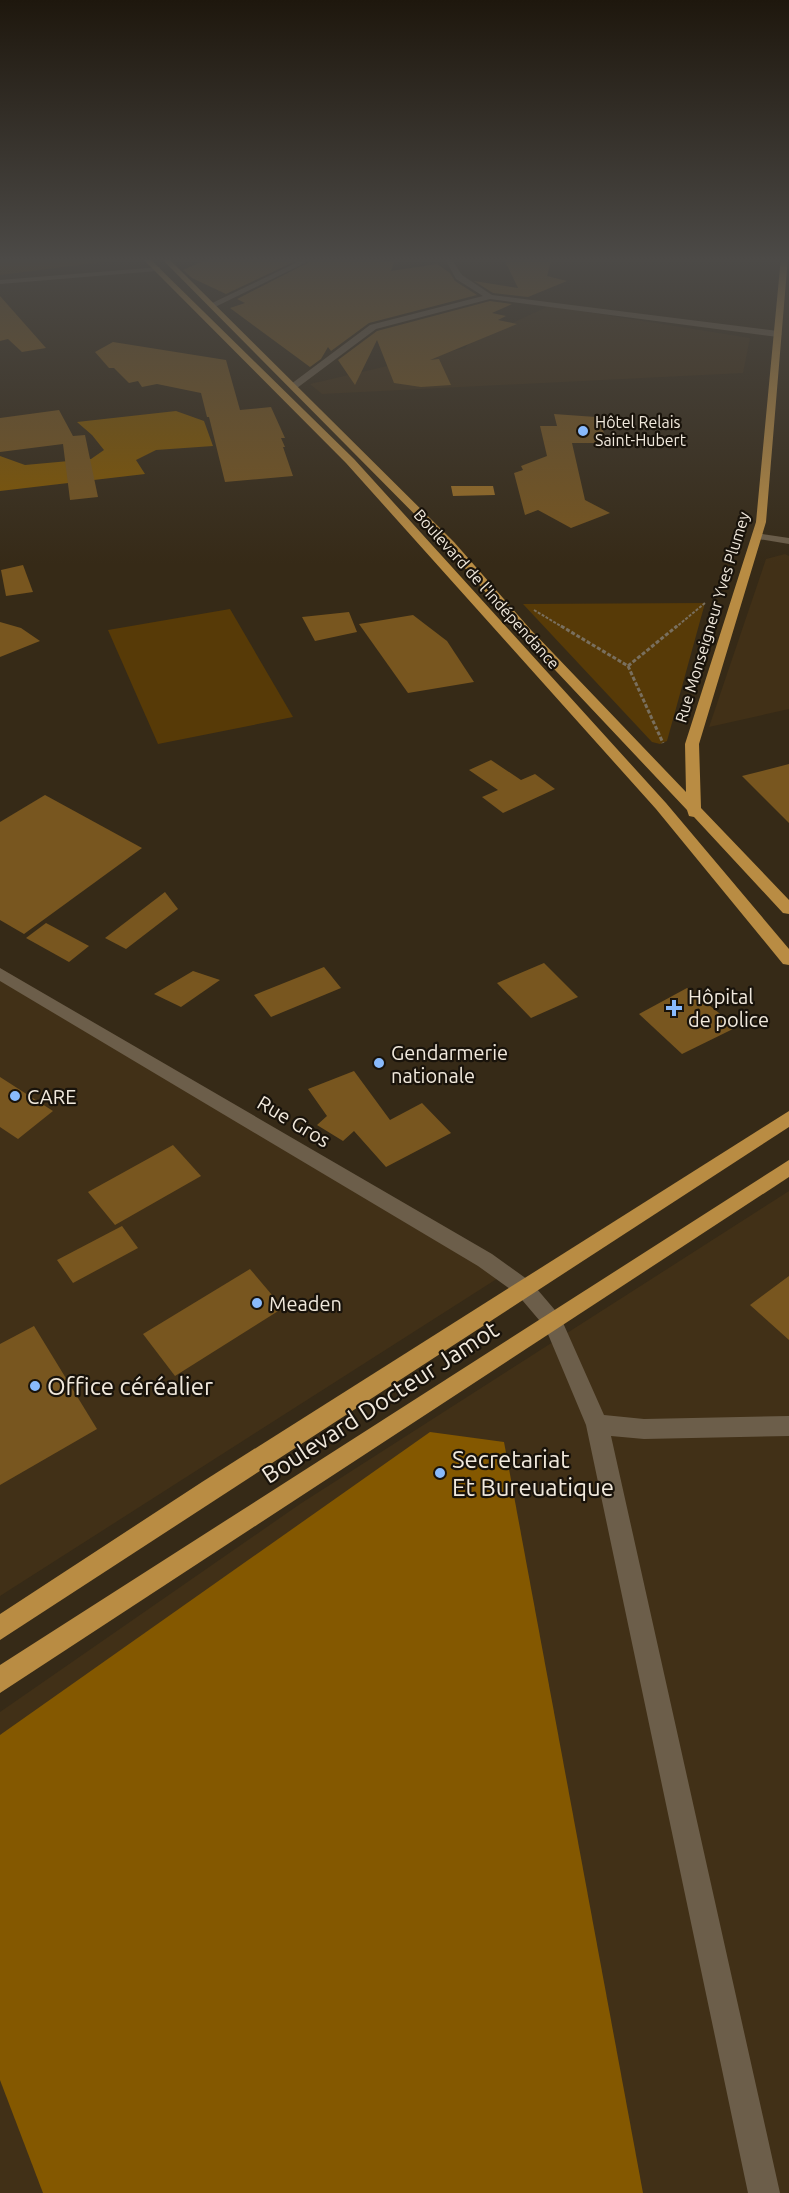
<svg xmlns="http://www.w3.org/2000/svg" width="789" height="2193" font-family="Ubuntu,sans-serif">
  <rect width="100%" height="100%" fill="#362a17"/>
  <!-- built -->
  <g fill="#413017">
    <path d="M549 306 750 338 743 373 322 394 310 384 465 348 469 343Z"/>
    <path d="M785 554 789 556V709L709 727 766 559Z"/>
    <path d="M0 968 506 1273 0 1596Z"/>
    <path d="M789 1191V2193H0V1712L300 1504Z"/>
  </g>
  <!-- green -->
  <g fill="#573a07">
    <path d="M0 257H134L135 258 0 275Z"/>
    <path d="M705 603 667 741 660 744 652 742 523 604Z"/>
    <path d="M230 609 293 717 158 744 108 630Z"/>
  </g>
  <!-- forest -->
  <g fill="#845800">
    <path d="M176 411 204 421 213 446 156 450 136 460 145 474 0 491V456L25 465 91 459 104 450 92 435 77 422Z"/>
    <path d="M430 1432 504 1442 643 2193H43L0 2080V1735Z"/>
  </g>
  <!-- water -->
  <path fill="#9c6f25" d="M451 486H493L495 495 453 496Z"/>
  <!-- building -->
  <g fill="#78561f">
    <path d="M213 257H304L226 294 192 278 183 270Z"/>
    <path d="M319 257 385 258 383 262H394L391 271 437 264 450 273 455 281 477 295 369 323 331 351 328 347 321 359 310 367 230 308 245 303 237 299Z"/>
    <path d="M503 257H552L547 276 567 281 528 297 493 293 474 281 518 288Z"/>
    <path d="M0 296 46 348 22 352 8 339 0 341Z"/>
    <path d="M490 301 512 304 492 313 506 316 498 320 517 324 430 360 439 359 451 385 421 387 394 383 377 340 355 385 338 360 377 331Z"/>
    <path d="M113 342 226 360 240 410 271 407 285 438H281L285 447H283L293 476 225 482 209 417H207L201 393 157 384 142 387 138 381 129 383 114 368H109L95 352Z"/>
    <path d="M59 410 73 436 85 435 98 497 70 500 63 444 0 452V418Z"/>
    <path d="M554 414 596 417 600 420 607 443H572L585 500 610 513 571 528 538 510 525 515 514 473 523 470 521 466 547 456 540 426H557Z"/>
    <path d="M23 565 33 592 6 596 1 570Z"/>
    <path d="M349 612 357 632 315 641 302 617Z"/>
    <path d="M413 615 447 641 474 682 408 693 359 624Z"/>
    <path d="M0 622 21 628 40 641 0 657Z"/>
    <path d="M491 760 521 780 535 774 555 789 503 813 482 797 498 790 469 770Z"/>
    <path d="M789 764V823L742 776Z"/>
    <path d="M45 795 142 848 24 934 0 920V822Z"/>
    <path d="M165 892 178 909 126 949 105 938Z"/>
    <path d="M46 923 89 946 69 962 26 938Z"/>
    <path d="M544 963 578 997 531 1018 497 983Z"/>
    <path d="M324 967 341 988 271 1017 254 995Z"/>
    <path d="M193 971 220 980 181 1007 154 994Z"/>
    <path d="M687 988 737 1027 682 1054 639 1014Z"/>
    <path d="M354 1071 390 1120 422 1103 451 1133 386 1167 354 1131 343 1141 317 1125 327 1116 308 1089Z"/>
    <path d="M0 1077 53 1111 18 1139 0 1127Z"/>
    <path d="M173 1145 201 1176 115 1225 88 1192Z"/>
    <path d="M122 1226 138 1248 73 1283 57 1260Z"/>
    <path d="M250 1269 283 1308 175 1376 143 1334Z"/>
    <path d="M789 1276V1340L750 1305Z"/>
    <path d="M34 1326 97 1429 0 1485V1344Z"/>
  </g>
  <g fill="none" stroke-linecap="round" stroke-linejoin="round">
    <!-- path-far1 -->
    <g stroke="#796f5e" stroke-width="2" stroke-dasharray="3 1.5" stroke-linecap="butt">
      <path d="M534 610 564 628"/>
      <path d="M675 628 705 603"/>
    </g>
    <!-- path -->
    <g stroke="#796f5e" stroke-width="3" stroke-dasharray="4 2" stroke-linecap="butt">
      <path d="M561 626 628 666 663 743"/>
      <path d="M628 666 677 626"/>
    </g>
    <!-- minor -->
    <g fill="#6c5e4a" fill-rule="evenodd">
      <path d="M308 257H317L215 307 208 305Z"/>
      <path d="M444 257H450L462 275 492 295 778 331 782 334 778 337 490 299 376 329 297 388H291V384L370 325 483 296 456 279Z"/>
      <path d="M160 267V271H157L0 284V280Z"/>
      <path d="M756 533 789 538V544L752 538V534Z"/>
      <path d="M0 968 492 1254 531 1282 560 1316 604 1415 644 1419 789 1416V1436L644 1439 611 1436 780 2193H748L586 1425 545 1327 517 1294 478 1266 0 981Z"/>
    </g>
    <!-- major -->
    <g fill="#b98c43" fill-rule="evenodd">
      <path d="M141 257H148L354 459 666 803 789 949V965L783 964 656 809 346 463Z"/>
      <path d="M160 257H167L454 542 531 630 686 792 685 744 756 522 781 257H788L766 522 699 744 701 808 789 900V914L783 913 694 817 689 816 687 810 523 636 446 546Z"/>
      <path d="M789 1111V1127L0 1640V1614L202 1482Z"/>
      <path d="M789 1160V1177L0 1693V1665Z"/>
    </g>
  </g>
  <!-- sky -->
  <linearGradient id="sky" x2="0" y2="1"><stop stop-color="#1e170d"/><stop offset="0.46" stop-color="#4c4a47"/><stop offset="1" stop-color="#4c4a47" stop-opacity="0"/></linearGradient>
  <rect width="789" height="564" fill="url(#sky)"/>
  <!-- markers -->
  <g fill="#89bafc" stroke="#19130b" stroke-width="2">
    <circle cx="583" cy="431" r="6"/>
    <path d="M671 999h6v6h6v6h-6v6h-6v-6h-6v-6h6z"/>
    <circle cx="379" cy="1063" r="6"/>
    <circle cx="15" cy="1096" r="6"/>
    <circle cx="257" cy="1303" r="6"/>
    <circle cx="35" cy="1386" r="6"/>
    <circle cx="440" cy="1473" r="6"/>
  </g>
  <g text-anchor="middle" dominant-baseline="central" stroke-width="4.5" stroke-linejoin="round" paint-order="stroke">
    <!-- far-poi labels -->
    <g font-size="16" fill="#f1e9dd" stroke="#19130b" text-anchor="start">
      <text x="595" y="422">Hôtel Relais<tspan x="595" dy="18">Saint-Hubert</tspan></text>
    </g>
    <!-- far-street labels -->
    <g font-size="16" fill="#f1e9dd" stroke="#19130b">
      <text transform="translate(487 589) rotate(48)">Boulevard de l'Indépendance</text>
      <text transform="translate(712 617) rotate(-73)">Rue Monseigneur Yves Plumey</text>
    </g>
    <!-- poi labels -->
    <g font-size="20" fill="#f1e9dd" stroke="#19130b" text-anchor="start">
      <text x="688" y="996">Hôpital<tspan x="688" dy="23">de police</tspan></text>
      <text x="391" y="1052">Gendarmerie<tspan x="391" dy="23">nationale</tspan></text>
      <text x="27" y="1096">CARE</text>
      <text x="269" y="1303">Meaden</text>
    </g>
    <!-- street labels -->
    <g font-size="20" fill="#f1e9dd" stroke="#19130b">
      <text transform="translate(294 1121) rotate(31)">Rue Gros</text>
    </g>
    <!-- near-poi labels -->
    <g font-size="24" fill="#f1e9dd" stroke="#19130b" text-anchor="start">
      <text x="47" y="1386">Office céréalier</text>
      <text x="452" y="1459">Secretariat<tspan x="452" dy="28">Et Bureuatique</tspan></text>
    </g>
    <!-- near-street labels -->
    <g font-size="24" fill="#f1e9dd" stroke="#19130b">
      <text transform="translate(380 1402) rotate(-33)">Boulevard Docteur Jamot</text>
    </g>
  </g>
</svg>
